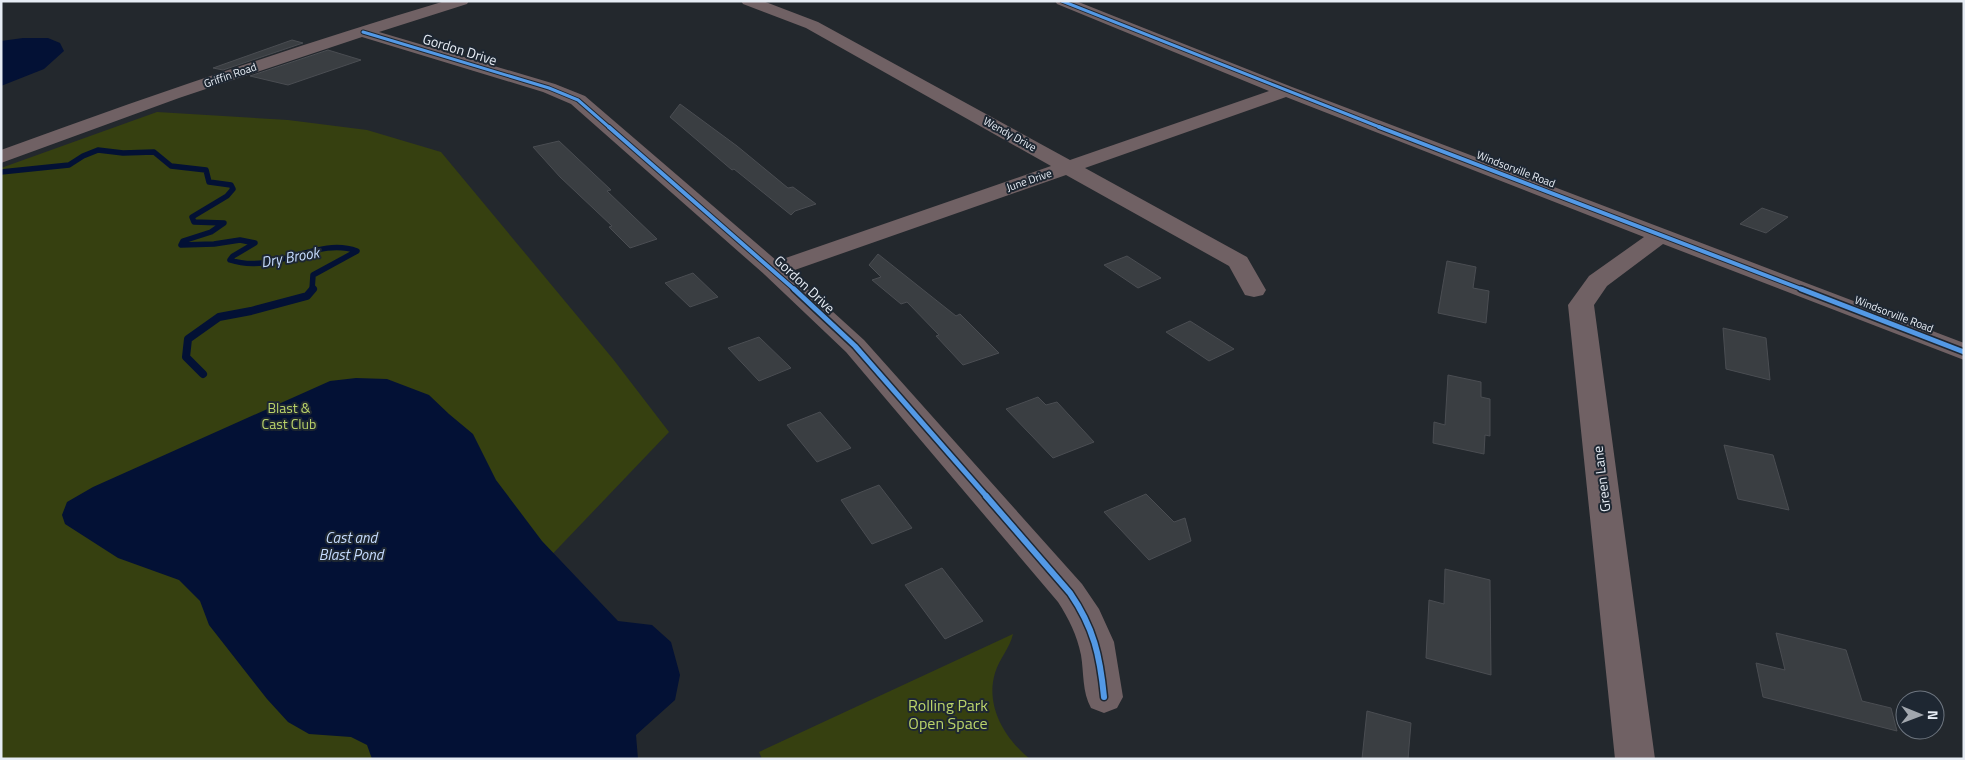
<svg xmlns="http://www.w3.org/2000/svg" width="1965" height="760" font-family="'Titillium Web',sans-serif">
  <rect width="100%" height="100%" fill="#23282d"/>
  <!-- green -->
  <g fill="#364010">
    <path d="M157 112 288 120 367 130 441 152 613 359 669 432 500 609 581 759H1V168Z"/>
    <path d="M1013 634C1010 648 999 659 995 673 985 706 1005 739 1030 759H762L759 752Z"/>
  </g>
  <!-- water -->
  <g fill="#031135">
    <path d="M23 38H48L60 43 64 51 44 69 1 86V41Z"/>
    <path d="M356 378 387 379 429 395 449 414 473 434 496 480 542 541 618 621 652 625 671 642 680 675 675 700 636 735 638 759H372L367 745 351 737 309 734 288 722 267 699 209 625 200 601 179 580 118 558 65 524 62 515 67 502 93 487 330 381Z"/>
  </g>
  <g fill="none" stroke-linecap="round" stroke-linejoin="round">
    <!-- stream-far1 -->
    <path stroke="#031135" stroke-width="5.5" d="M1 172 69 165 83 156 98 150 123 153 154 152 171 166 206 170 209 182 231 185 233 189 227 196 192 217 194 222 224 223 211 232 183 241 181 245 214 244 240 240 255 243 233 256 230 260C276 275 317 236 357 251L313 275 312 290"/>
    <!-- stream -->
    <path stroke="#031135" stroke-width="8" d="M203 374 186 357 188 339 219 317 251 311 307 296 313 289"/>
  </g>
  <!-- building -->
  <g fill="#3a3e42" stroke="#4a4d52">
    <path d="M292 40 303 43 223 70 213 68Z"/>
    <path d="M328 50 361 60 288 85 250 76Z"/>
    <path d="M680 104 737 146 788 188 793 187 816 204 795 211 791 215 734 169 732 170 670 117Z"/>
    <path d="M559 141 611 190 607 191 657 239 630 248 609 227 612 226 560 177 533 147Z"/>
    <path d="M1762 208 1788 217 1766 233 1740 224Z"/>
    <path d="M878 254 956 316 960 314 999 353 963 365 936 336 939 335 907 302 901 304 872 280 881 277 869 265Z"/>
    <path d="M1127 256 1161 278 1138 288 1104 265Z"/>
    <path d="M1447 261 1476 267 1473 288 1489 291 1486 323 1438 313Z"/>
    <path d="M693 273 718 297 690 307 665 283Z"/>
    <path d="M1190 321 1234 349 1209 361 1166 332Z"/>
    <path d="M1723 328 1766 338 1770 380 1726 369Z"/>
    <path d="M759 337 791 368 759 381 728 348Z"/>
    <path d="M1448 375 1481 382V397L1490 399V436L1485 435 1484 454 1433 443 1434 422 1445 425Z"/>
    <path d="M1038 397 1046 405 1057 402 1094 442 1053 458 1006 409Z"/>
    <path d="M820 412 851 448 817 462 787 425Z"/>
    <path d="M1724 445 1773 455 1789 510 1738 499Z"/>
    <path d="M879 485 912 528 872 544 841 500Z"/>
    <path d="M1146 494 1174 522 1185 518 1191 541 1149 560 1104 512Z"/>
    <path d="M942 568 983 621 945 639 905 585Z"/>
    <path d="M1445 569 1490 580 1491 675 1426 658 1429 600 1444 604Z"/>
    <path d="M1776 633 1846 650 1862 701 1891 708 1897 731 1763 697 1756 663 1785 670Z"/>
    <path d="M1367 711 1411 723 1408 759H1362Z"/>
  </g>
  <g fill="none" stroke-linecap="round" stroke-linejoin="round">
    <!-- minor -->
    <path fill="#706164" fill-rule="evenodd" d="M445 1H469L467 4 379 32 555 84 585 96 777 261 1051 166 806 28 743 4 741 1H763L818 22 1070 160 1269 91 1057 4 1055 1H1076L1292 87 1964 343V360L1663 244 1607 286 1594 305 1655 759H1615L1568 305 1589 276 1644 237 1286 97 1085 168 1247 257 1266 290 1263 295 1254 297 1245 295 1229 266 1066 175 789 272 864 340 1082 584 1099 609 1114 642 1123 697 1117 708 1104 713 1091 708C1082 692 1084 673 1081 655 1077 635 1069 619 1058 602L846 352 765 275 571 104 543 92 362 37 179 98 1 163V150C148 96 295 46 445 1Z"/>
    <defs>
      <g id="cycleway-far3">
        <path d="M1062 1 1382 128"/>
        <path d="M363 32 549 88 578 100 610 128"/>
      </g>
      <g id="cycleway-far2">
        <path d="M609 127 795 290"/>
        <path d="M1379 127 1804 290"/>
      </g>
      <g id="cycleway-far1">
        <path d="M794 289 855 346 987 497"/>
        <path d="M1801 289 1964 352"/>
      </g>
      <path id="cycleway" d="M986 496 1070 593C1094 628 1100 656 1104 697"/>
    </defs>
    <!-- cycleway-far3 casing -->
    <use href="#cycleway-far3" stroke="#1e2732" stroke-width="5"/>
    <!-- cycleway-far2 casing -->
    <use href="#cycleway-far2" stroke="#1e2732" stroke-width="6"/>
    <!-- cycleway-far1 casing -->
    <use href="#cycleway-far1" stroke="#1e2732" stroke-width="8"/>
    <!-- cycleway casing -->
    <use href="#cycleway" stroke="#1e2732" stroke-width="9"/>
    <!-- cycleway-far3 -->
    <use href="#cycleway-far3" stroke="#5399e6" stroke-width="3"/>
    <!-- cycleway-far2 -->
    <use href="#cycleway-far2" stroke="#5399e6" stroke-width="4"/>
    <!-- cycleway-far1 -->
    <use href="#cycleway-far1" stroke="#5399e6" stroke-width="5"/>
    <!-- cycleway -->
    <use href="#cycleway" stroke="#5399e6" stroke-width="6"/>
  </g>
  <g text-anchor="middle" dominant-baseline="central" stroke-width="4" stroke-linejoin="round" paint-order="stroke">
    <!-- far-street labels -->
    <g font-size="11" fill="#e6ecf4" stroke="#1e2732">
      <text transform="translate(230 75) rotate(-19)">Griffin Road</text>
      <text transform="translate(1010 134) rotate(29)">Wendy Drive</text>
      <text transform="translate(1516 169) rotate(21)">Windsorville Road</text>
      <text transform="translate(1029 180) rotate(-19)">June Drive</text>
      <text transform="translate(1894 314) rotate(21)">Windsorville Road</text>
    </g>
    <!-- street labels -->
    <g font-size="14" fill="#e6ecf4" stroke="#1e2732">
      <text transform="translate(460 49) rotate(17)">Gordon Drive</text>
      <text transform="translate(805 284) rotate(43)">Gordon Drive</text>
      <text transform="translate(1601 479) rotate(-97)">Green Lane</text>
    </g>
    <!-- park labels -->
    <g font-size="14" fill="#bad36a" stroke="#1e2732">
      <text x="289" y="407">Blast &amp;<tspan x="289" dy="16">Cast Club</tspan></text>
    </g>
    <!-- water labels -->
    <g font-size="15" font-style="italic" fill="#c6dcff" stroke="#1e2732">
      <text transform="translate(290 257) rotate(-10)">Dry Brook</text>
      <text x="351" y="537">Cast and<tspan x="351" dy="17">Blast Pond</tspan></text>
    </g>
    <!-- near-park labels -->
    <g font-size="16" fill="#bad36a" stroke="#1e2732">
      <text x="948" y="705">Rolling Park<tspan x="948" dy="18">Open Space</tspan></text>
    </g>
  </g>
  <!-- border -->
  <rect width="1965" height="760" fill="none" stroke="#e6ecf4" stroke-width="5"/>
  <!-- north arrow -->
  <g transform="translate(1920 715) rotate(91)"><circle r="24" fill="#1e2732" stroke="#6e7680"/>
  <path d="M0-4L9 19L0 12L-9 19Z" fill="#a2a7ae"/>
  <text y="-8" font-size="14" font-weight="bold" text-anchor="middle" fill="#e6ecf4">N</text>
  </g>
</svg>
